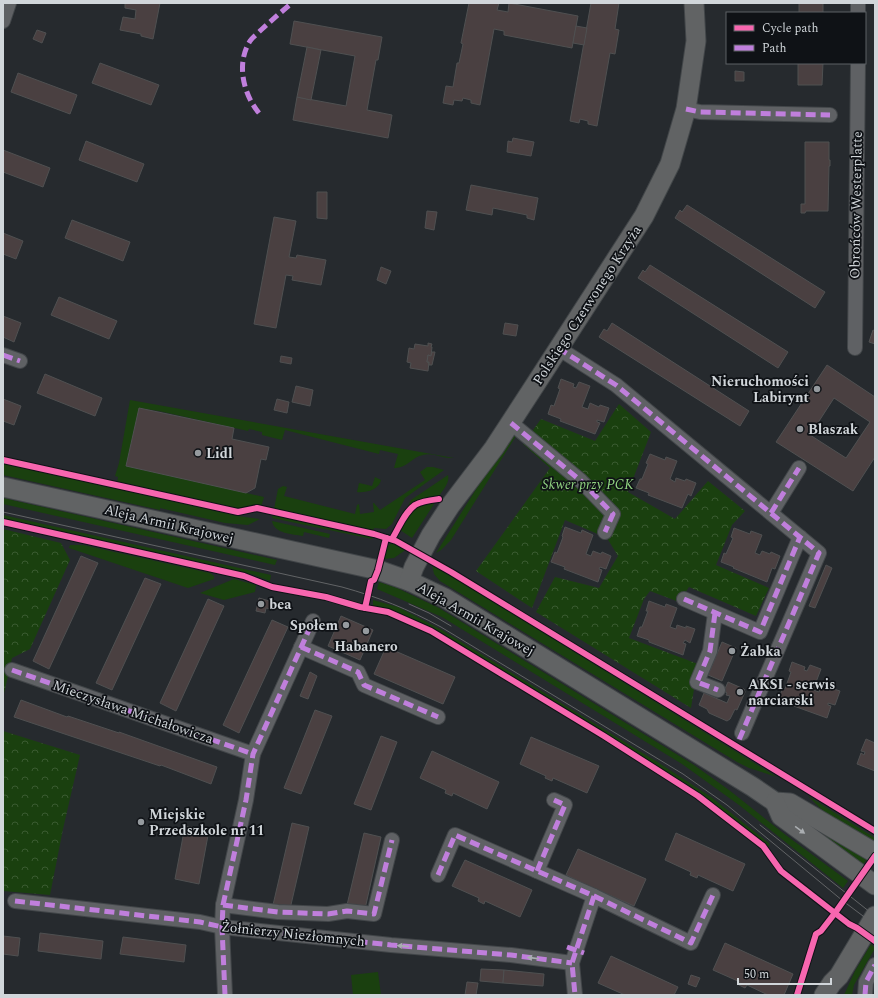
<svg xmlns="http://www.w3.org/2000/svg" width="878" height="998" font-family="Spectral,serif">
  <defs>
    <pattern id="park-crowns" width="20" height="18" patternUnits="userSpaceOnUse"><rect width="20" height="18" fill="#1a400f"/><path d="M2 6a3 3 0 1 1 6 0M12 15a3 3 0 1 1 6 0" fill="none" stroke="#3a5b31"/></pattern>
  </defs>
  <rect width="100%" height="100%" fill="#262a2e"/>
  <!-- grass -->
  <g fill="#1a400f">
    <path d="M130 400 454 458C444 459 432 452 423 455 412 457 406 469 394 468L398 454 380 450 379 454 285 430 282 440 262 435V432L249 429 248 431 159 411 139 408 126 466 264 497 261 507 256 506 237 509 117 483 118 477 115 476 119 463Z"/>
    <path d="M513 435 516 436 451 540 441 550 436 553 509 437Z"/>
    <path d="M3 463 238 516 260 519 248 525 225 523 160 508V510L3 475Z"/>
    <path d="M427 467H433L444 470 405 498 392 524 386 529 374 528 373 531 274 509 278 489 283 486 287 487 284 496 355 514 357 505 359 504 360 514 374 512 373 503H374L380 510 425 480 420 472Z"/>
    <path d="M448 475C450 483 443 490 439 496L414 504 402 518 411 500Z"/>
    <path d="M375 477 381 480C379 490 365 493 357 492L359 483 372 486Z"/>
    <path d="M3 498 277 560 275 565 3 504Z"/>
    <path d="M436 501 412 538 400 530C408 511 415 503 436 501Z"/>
    <path d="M273 514 373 536 372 539 272 518Z"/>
    <path d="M3 515 271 575 270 581 254 575 3 519Z"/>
    <path d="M272 521 330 534 329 538 304 532 303 536C293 534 274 534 272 521Z"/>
    <path d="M394 543 405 549 404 551 394 558 383 559C385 551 386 544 394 543Z"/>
    <path d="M70 545H83L210 573 214 576V579L188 588 69 548Z"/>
    <path d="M432 564 777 777 749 768 737 762 440 581 434 574Z"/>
    <path d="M234 579 256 585 255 592 224 600 200 593Z"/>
    <path d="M379 582 397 588 439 608 694 765 729 790 787 836 848 881 843 888 739 805 682 764 442 617 377 589Z"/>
    <path d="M373 600 398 607 442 630 659 763 711 797 770 844 768 847 690 786 428 626 401 614 373 606Z"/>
    <path d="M808 796 872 836 875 839V846L825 813Z"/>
    <path d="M786 808 868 858 861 867Z"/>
    <path d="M871 944 874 947V950L854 985 852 995H844L855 971Z"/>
    <path d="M378 972 381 995H353L351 975Z"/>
  </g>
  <!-- park -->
  <g fill="url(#park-crowns)">
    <path d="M619 404 651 432 628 492 675 519 708 481 745 511 732 525 716 565 769 588 756 616 689 587 679 602 650 591 644 599 629 638 698 664 691 708 536 612 555 577 599 588 618 556 607 538 565 520 532 608 476 571 550 468 523 444 541 419 595 441Z"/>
    <path d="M3 529 61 543 70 560 30 649 12 658 3 698Z"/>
    <path d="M3 731 80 755 63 829 50 895 3 891Z"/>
  </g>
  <!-- building -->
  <g fill="#4a4041" stroke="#4f5051" fill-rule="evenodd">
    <path d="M125 3H160L153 39 141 36V34L120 30 123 17 135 19 136 10 125 8Z"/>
    <path d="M469 3H499L497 10 508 12 509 3 578 16 572 48 504 35V31L494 29 480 105 471 103V100L463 98 462 101 454 100 453 105 443 103 446 86 453 87 457 63H459L463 44 461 43Z"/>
    <path d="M591 3H619L615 29 619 30 615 54 610 53 597 126 588 124V121L580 119 579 123 570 121Z"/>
    <rect x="799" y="3" width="24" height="10"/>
    <path d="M294 21 382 37 378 60H376L367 110 392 115 388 138 293 120 297 97 346 106 355 56 290 44Z"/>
    <path d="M576 26 587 28 584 45 573 43Z"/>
    <path d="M37 30 46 33 42 43 33 39Z"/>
    <path d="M307 47 321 50 311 100 297 97Z"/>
    <path d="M100 63 159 85 151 105 92 83Z"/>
    <path d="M798 63H823L822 85H798Z"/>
    <path d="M735 71 744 72V81H735Z"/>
    <path d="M18 73 77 95 70 114 11 92Z"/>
    <path d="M513 138 534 142 531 156 507 152 508 141 512 142Z"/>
    <path d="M86 141 144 164 137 182 79 160Z"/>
    <path d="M805 142H829V160H830V166H829L828 211H806L805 213H801V204H805Z"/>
    <path d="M3 150 50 168 43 187 3 172Z"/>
    <path d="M471 185 538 198 534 220 527 218V215L493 208 492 215 466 210Z"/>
    <path d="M317 192H327V219L317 218Z"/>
    <path d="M687 205 825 292 815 308 675 218 680 210 682 212Z"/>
    <path d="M427 211 437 212 434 230 425 228Z"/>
    <path d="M274 217 296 221 289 257 296 258 297 255 326 260 321 285 292 280 293 276 286 275 276 328 254 324Z"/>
    <path d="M72 220 130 242 123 261 65 238Z"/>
    <path d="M3 233 23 241 16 259 3 254Z"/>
    <path d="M650 265 788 352 778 368 638 278 643 270 645 272Z"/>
    <path d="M381 267 391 271 386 284 377 280Z"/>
    <path d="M59 297 117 321 109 339 51 315Z"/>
    <path d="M3 316 21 323 14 342 3 337Z"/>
    <path d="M505 323 518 325 516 336 503 334Z"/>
    <path d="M612 323 749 411 740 426 599 337 604 329 607 331Z"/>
    <path d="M873 330 875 331V344L869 342Z"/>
    <path d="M428 343 432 344 431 347H432L431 356 428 355 427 362H429L428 371 410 368 411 363 407 362 409 348 414 349 415 344 428 346Z"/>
    <path d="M432 352H435L432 365H429V362H427L428 355 431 356Z"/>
    <path d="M281 356 292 358 291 364 280 362Z"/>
    <path d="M827 365 875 397V457L853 491 776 442ZM834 398 870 422 846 458 810 435Z"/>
    <path d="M45 374 102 398 95 416 37 393Z"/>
    <path d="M561 379 574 384 573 387 576 388 579 382 590 386 582 407 588 409 590 403 599 407 600 405 609 408 604 422 597 420V422L600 423 595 434 560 421 561 419 548 414 551 405 554 406 560 389 558 388Z"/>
    <path d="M296 386 313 390 310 406 292 402Z"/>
    <path d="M3 399 21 406 14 425 3 421Z"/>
    <path d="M277 399 289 402 287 413 274 410Z"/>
    <path d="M139 408 234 428 232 439 269 447 266 460 261 459 255 488 246 493 126 466Z"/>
    <path d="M650 454 665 460 666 457 677 461 670 479 675 482 676 478 685 481 686 479 696 483 691 496 688 494 682 508 648 495 649 493 636 488 640 479H642L648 464 646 463Z"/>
    <path d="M565 527 581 533 582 530 593 535 586 554 591 556 593 551 601 554 602 552 611 556 606 569 600 567 599 569 602 570 598 582 564 569 565 567 551 562 555 552 557 553 563 537 562 536Z"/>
    <path d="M734 528 750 534 751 531 762 535 755 553 760 555 762 551 770 554 771 552 780 556 775 569 772 568 767 582 733 568 734 567 721 562 724 553 726 554 733 538 731 537Z"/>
    <path d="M81 556 98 563 49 669 33 661Z"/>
    <path d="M826 565 832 568 815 608 809 606Z"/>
    <path d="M145 578 161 584 112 690 96 683Z"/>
    <path d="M259 598 273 602 271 609 266 608 265 613 256 611Z"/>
    <path d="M208 599 224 606 176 711 160 703Z"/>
    <path d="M649 601 665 607 666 604 677 608 670 627 676 629 677 625 686 628V626L695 629 690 643 685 640 683 643 686 644 683 655 649 642V640L637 636 640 627H642L648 611H646Z"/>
    <path d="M341 616 373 630 360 660 328 646Z"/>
    <path d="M272 620 288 627 239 733 223 725Z"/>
    <path d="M722 642 736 648 722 681 708 675Z"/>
    <path d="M386 647 455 677 443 704 374 674Z"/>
    <path d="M792 662 805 667 804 670 807 671 810 665 821 669 813 690 819 692 821 687 830 690 831 688 840 691 835 705 828 703V705L831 706 827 718 791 705 792 702 779 697 783 688 785 689 791 672 789 671Z"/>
    <path d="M310 672 317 676 308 699 300 696Z"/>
    <path d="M728 682 744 689 745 692 737 710 735 709 730 719 727 721 709 713 707 709 699 705 704 693 727 703 730 696 726 695 727 693 724 691Z"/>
    <path d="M21 700 67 717 68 716 119 733V732L217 767 211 784 161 765 160 766 14 717Z"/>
    <path d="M315 710 332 716 301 794 284 788Z"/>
    <path d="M381 736 397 742 371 810 354 804Z"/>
    <path d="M531 737 599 766 587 793 553 778 552 781 545 778 546 776 520 764Z"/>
    <path d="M866 739 875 743V771L857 764 861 753 864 755 865 752 861 751Z"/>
    <path d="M432 751 499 782 487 809 453 793 452 796 445 793 446 790 420 778Z"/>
    <path d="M292 823 309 827 290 909 273 905Z"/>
    <path d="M185 826 209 830 199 884 175 879Z"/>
    <path d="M364 833 381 837 365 909 347 905Z"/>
    <path d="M676 833 745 864 733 891 698 875 697 878 690 875 691 872 665 860Z"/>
    <path d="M578 849 646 879 634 906 600 891 599 893 592 890 593 888 566 875Z"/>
    <path d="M465 860 532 890 520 917 485 901 484 904 478 901 479 898 452 886Z"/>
    <path d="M40 933 103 941 101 959 38 951Z"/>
    <path d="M3 936 20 938 18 956 3 954Z"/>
    <path d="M123 937 186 945 184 962 120 954Z"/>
    <path d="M725 943 793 974 784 995H768L747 985 745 988 739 985 740 982 713 970Z"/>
    <path d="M611 956 678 987 674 995H625L598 983Z"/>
    <path d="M481 969 504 970 503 983 480 981Z"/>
    <path d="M504 970 544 974 543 986 503 983Z"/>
    <path d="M691 975 700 978 696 987 688 984Z"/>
    <path d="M467 982 478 983 476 995H465Z"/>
  </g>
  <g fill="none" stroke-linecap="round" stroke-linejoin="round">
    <defs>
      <g id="street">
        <path d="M858 13V3"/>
        <path d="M3 21 9 3"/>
        <path d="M686 109 700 112 830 115"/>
        <path d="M558 348 616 385 819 553 742 733"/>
        <path d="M855 348 858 63"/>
        <path d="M3 355 20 361"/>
        <path d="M511 423 581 481 613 514 605 532"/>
        <path d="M771 513 799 468"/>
        <path d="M684 599 760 632 800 537"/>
        <path d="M715 613 710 651 697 682 718 690"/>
        <path d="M301 647 358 672 364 685 438 717"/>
        <path d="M12 670 253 754"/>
        <path d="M537 871 565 805 554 800"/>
        <path d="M438 875 455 835 594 896 572 963 575 995"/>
        <path d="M594 896 691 943 713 895"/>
        <path d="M15 901 200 922 222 927 391 945 511 955 572 963"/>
        <path d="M223 905 278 912 328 914 347 911 374 914 392 840"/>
        <path d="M225 995 222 927 223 905 246 800 253 754 313 621"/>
        <path d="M865 995 866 982 875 965"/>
      </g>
      <g id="secondary">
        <path d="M3 487 378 570 409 581 445 598 753 787 775 802 790 803 875 853"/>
        <path d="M409 581 414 567 431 535 450 506 494 448 535 385 644 216 670 164 686 109 696 41 694 3"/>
        <path d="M775 802 781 816 875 885"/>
        <path d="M824 995 832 983 839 976 875 916"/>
      </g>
    </defs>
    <!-- street casing -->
    <use href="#street" stroke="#424649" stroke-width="16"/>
    <!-- secondary casing -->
    <use href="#secondary" stroke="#424649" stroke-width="21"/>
    <!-- street -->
    <use href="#street" stroke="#5f6164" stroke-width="14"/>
    <!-- secondary -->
    <use href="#secondary" stroke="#616364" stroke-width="19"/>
    <!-- tram -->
    <g stroke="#626466" stroke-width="1">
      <path d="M3 512 342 587C378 597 408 609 441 627L683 774 727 805 843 901 875 925"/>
      <path d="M409 604 429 613 451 626"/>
      <path d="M760 825 875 916"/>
    </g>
    <!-- quiet -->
    <g stroke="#c07fdc" stroke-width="5" stroke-dasharray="10 5" stroke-linecap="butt">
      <path d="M686 109 700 112 830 115"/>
      <path d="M259 113C243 94 236 63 250 41 253 37 258 33 261 30 271 21 281 12 292 3"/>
      <path d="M558 348 616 385 819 553 736 747"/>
      <path d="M3 355 20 361"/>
      <path d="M511 423 581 481 613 514 605 532"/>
      <path d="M771 513 799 468"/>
      <path d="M684 599 760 632 800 537"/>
      <path d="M715 613 710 651 697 682 718 690"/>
      <path d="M301 647 358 672 364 685 438 717"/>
      <path d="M12 670 253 754"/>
      <path d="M537 871 565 805 554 800"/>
      <path d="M438 875 455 835 594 896 572 963 575 995"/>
      <path d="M594 896 691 943 713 895"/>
      <path d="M15 901 200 922 222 927 391 945 511 955 572 963"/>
      <path d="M223 905 278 912 328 914 347 911 374 914 392 840"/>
      <path d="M567 947 584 953"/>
      <path d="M225 995 222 927 223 905 246 800 253 754 313 621"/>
      <path d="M865 995 866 982 875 965"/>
    </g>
    <defs>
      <g id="cycleway">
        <path d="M3 460 238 512 257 508 374 534 396 541 451 572 875 831"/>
        <path d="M3 522 244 576 272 587 326 597 360 607 388 612 431 631 604 736 698 796 763 846 781 871 840 917 849 924 857 928 875 941"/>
        <path d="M392 539C399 528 404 513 415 505 422 501 431 500 439 499"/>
        <path d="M365 608 371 581 374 580 378 570 386 538"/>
        <path d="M797 995 816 934 821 931 835 913 875 856"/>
      </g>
    </defs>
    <!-- cycleway casing -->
    <use href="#cycleway" stroke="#0f1216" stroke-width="8"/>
    <!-- cycleway -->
    <use href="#cycleway" stroke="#f766af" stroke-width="6"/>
  </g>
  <!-- one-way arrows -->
  <defs><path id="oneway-solid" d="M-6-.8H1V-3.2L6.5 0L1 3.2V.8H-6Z"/></defs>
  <use fill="#aaaeb1" href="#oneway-solid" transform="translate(800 830) rotate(36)"/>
  <g fill="#a9adb1">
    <use href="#oneway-solid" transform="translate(403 946) rotate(-175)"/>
    <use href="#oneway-solid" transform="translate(533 958) rotate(-173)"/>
  </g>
  <!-- markers -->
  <g fill="#959a9e" stroke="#0f1216" stroke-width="1.5">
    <circle cx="817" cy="389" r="4"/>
    <circle cx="800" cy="429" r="4"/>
    <circle cx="198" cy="453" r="4"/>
    <circle cx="261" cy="604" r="4"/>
    <circle cx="346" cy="625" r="4"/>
    <circle cx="366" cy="631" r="4"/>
    <circle cx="732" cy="651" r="4"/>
    <circle cx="740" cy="692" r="4"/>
    <circle cx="141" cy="822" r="4"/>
  </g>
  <g text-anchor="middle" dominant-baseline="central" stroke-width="3.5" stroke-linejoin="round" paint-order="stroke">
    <!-- street labels -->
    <g font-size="14" fill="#d1d6da" stroke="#0f1216">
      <text transform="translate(856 205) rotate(-89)">Obrońców Westerplatte</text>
      <text transform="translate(587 305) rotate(-57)">Polskiego Czerwonego Krzyża</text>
      <text transform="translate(169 524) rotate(13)">Aleja Armii Krajowej</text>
      <text transform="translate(476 619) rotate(30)">Aleja Armii Krajowej</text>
      <text transform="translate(133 712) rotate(19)">Mieczysława Michałowicza</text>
      <text transform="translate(293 934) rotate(6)">Żołnierzy Niezłomnych</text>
    </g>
    <!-- poi labels -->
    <g font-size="14" font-weight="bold" fill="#d1d6da" stroke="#0f1216" text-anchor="start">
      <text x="809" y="381" text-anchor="end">Nieruchomości<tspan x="809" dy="16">Labirynt</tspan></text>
      <text x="808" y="429">Blaszak</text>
      <text x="206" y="453">Lidl</text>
      <text x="269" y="604">bea</text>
      <text x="338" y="625" text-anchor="end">Społem</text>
      <text x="366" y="646" text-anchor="middle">Habanero</text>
      <text x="740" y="651">Żabka</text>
      <text x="748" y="684">AKSI - serwis<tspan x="748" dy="16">narciarski</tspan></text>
      <text x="149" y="814">Miejskie<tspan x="149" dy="16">Przedszkole nr 11</tspan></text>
    </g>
    <!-- park labels -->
    <g font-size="14" font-style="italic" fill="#91d481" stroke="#0f1216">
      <text x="588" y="484">Skwer przy PCK</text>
    </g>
  </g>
  <!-- border -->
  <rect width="878" height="998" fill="none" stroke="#d1d6da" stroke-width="8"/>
  <!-- legend -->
  <rect x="726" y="12" width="140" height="52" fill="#0f1216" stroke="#5d6064"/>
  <rect x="734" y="25" width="20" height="6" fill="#f766af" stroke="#5d6064"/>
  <text x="762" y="32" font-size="12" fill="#d1d6da">Cycle path</text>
  <rect x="734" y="45" width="20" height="6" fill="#c07fdc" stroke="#5d6064"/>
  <text x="762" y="52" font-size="12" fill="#d1d6da">Path</text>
  <!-- scale -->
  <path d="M738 978v6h93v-6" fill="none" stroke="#d1d6da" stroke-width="2"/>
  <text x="744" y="978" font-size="12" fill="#d1d6da" stroke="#0f1216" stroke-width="3" paint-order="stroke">50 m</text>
</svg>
